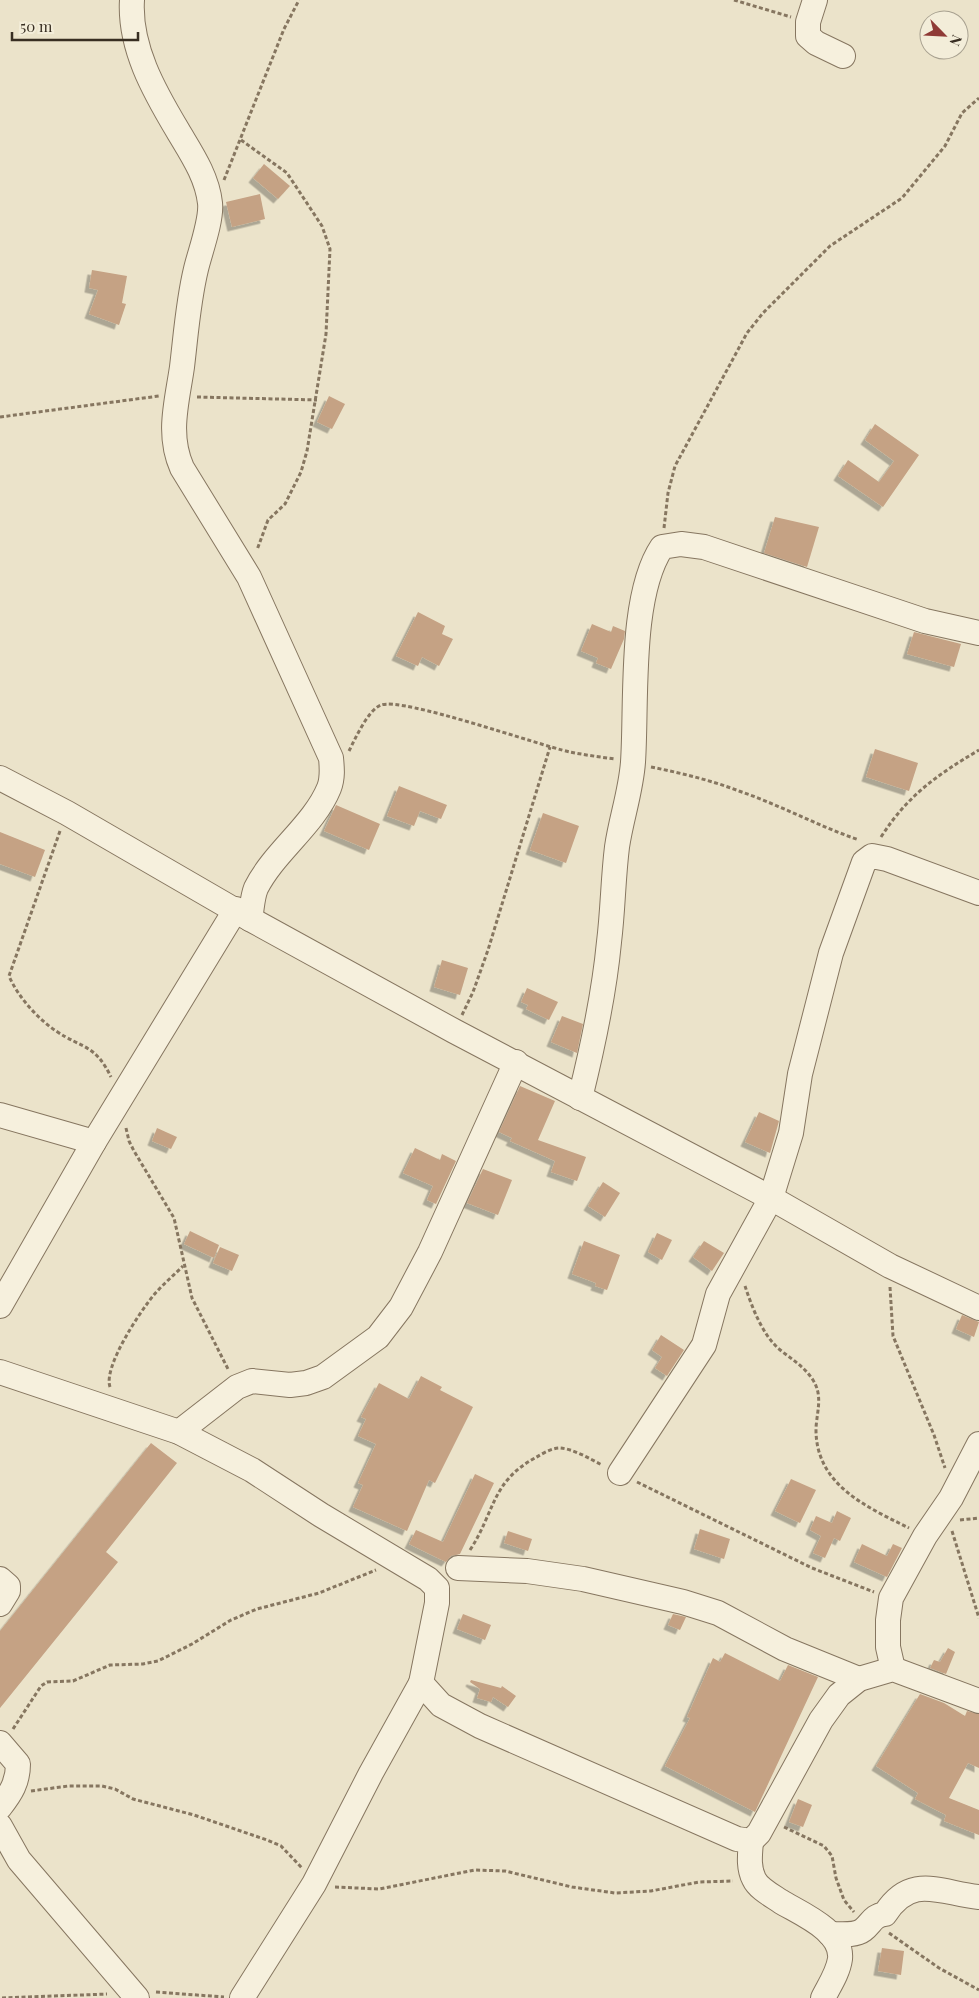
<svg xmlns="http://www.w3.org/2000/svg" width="979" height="1998" font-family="'Playfair Display',serif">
  <defs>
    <filter id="shadow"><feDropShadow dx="-4.5" dy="4.5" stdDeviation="0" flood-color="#0004"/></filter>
  </defs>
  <rect width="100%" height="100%" fill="#ebe3ca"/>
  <!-- building -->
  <g fill="#c5a284" filter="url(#shadow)">
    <path d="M264 164 290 186 278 199 253 178Z"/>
    <path d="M260 194 265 219 232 227 226 202Z"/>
    <path d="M92 270 127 276 122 303 126 304 119 325 89 314 98 290 89 288Z"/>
    <path d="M329 396 345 404 332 429 317 422Z"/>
    <path d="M875 424 919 455 883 507 838 476 848 460 879 482 894 461 865 440Z"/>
    <path d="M775 517 819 527 807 567 764 553Z"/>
    <path d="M418 612 445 626 442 634 453 639 439 666 422 657 418 666 396 656Z"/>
    <path d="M592 624 611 632 613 626 625 631 624 639 611 669 596 663 598 658 581 651Z"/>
    <path d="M914 632 961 644 954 667 907 654Z"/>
    <path d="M875 749 918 763 909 791 866 777Z"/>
    <path d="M399 786 447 805 441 819 420 811 414 826 387 816Z"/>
    <path d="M336 805 380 824 369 850 324 831Z"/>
    <path d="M543 813 579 826 566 863 530 850Z"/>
    <path d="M0 832 45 850 35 877 0 864Z"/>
    <path d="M442 960 468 968 460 995 434 987Z"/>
    <path d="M527 988 558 1002 549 1020 526 1009 528 1005 521 1002Z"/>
    <path d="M562 1016 583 1024 577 1053 551 1042Z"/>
    <path d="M520 1086 555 1101 538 1140 586 1157 577 1181 551 1172 555 1161 510 1141 512 1138 499 1132Z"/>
    <path d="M759 1112 779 1121 770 1153 745 1142Z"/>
    <path d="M157 1128 177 1137 171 1149 152 1141Z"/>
    <path d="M415 1148 440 1160 442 1154 456 1161 436 1204 427 1200 433 1186 403 1173Z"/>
    <path d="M483 1169 512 1180 498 1215 467 1203Z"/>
    <path d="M603 1182 620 1193 605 1217 588 1206Z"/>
    <path d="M190 1231 219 1245 214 1258 184 1244Z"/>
    <path d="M657 1233 672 1240 662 1260 648 1252Z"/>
    <path d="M584 1241 620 1255 607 1290 595 1286 596 1283 572 1274Z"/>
    <path d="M704 1241 724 1253 712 1271 693 1257Z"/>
    <path d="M220 1247 239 1255 232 1271 213 1263Z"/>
    <path d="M962 1315 979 1322 974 1337 956 1329Z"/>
    <path d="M661 1335 684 1350 667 1376 655 1368 662 1357 652 1350Z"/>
    <path d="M421 1376 442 1387 440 1390 473 1407 435 1483 429 1480 407 1531 353 1507 363 1485 358 1483 376 1444 358 1436 366 1419 361 1417 379 1383 409 1399Z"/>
    <path d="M151 1443 177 1463 106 1552 118 1562 0 1708V1631Z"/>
    <path d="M475 1474 494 1483 460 1554 451 1556 446 1562 409 1544 416 1530 443 1542Z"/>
    <path d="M791 1479 816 1490 800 1523 775 1511Z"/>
    <path d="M837 1511 851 1518 840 1541 834 1538 825 1558 813 1553 821 1536 810 1530 816 1516 832 1523Z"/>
    <path d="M700 1529 730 1539 724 1559 694 1549Z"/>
    <path d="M508 1531 532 1539 528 1551 504 1543Z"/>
    <path d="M862 1544 887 1556 893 1544 902 1548 887 1577 854 1562Z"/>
    <path d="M463 1614 491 1625 485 1640 457 1629Z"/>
    <path d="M673 1614 686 1617 680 1630 668 1625Z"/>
    <path d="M948 1648 955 1652 946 1674 930 1668 934 1660 940 1662Z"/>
    <path d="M725 1653 780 1681 788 1665 818 1677 755 1812 665 1766 690 1718 687 1717 713 1658 720 1662Z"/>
    <path d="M471 1680 501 1688 502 1686 516 1696 508 1707 493 1697 491 1702 477 1698 480 1689 470 1682Z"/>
    <path d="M920 1694 944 1703 965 1716 967 1711 979 1714V1768L968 1763 949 1798 979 1810V1835L944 1821 946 1815 915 1799 918 1793 876 1766Z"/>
    <path d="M798 1799 812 1805 803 1827 789 1822Z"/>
    <path d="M882 1948 904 1951 901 1975 878 1971Z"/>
  </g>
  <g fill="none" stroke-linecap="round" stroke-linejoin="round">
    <defs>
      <g id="minor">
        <path d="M132 0C129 47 154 91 178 131 191 153 207 176 210 203 212 220 200 252 196 269 188 302 186 334 182 367 177 402 167 434 182 468L249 577 331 758C332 768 333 778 329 788 314 825 274 852 256 888 252 898 252 909 250 919"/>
        <path d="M815 0 808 22V36L816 43 843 56"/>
        <path d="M0 778 67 813 250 919 454 1031 771 1198 890 1266 979 1308"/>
        <path d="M580 1098C593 1046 604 995 609 942 613 910 613 879 617 847 621 819 631 791 633 762 637 703 629 596 662 547L681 544 704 547 925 621 979 633"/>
        <path d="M0 1115 94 1142"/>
        <path d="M0 1306 94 1142 236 909"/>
        <path d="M0 1372 179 1432 252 1470 321 1515 428 1579 437 1588V1603L421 1683 441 1705 480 1726 737 1839 751 1841 759 1833 821 1720 839 1695 859 1679 893 1669 979 1701"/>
        <path d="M179 1432 237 1387 252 1381 290 1385 306 1383 323 1377 378 1337 401 1307 430 1252 516 1062"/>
        <path d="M620 1473 704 1345 718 1294 771 1198 791 1133 800 1074 831 953 864 862 872 856 887 859 979 893"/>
        <path d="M458 1568 527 1571 583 1579 683 1602 718 1613 785 1649 859 1679"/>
        <path d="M0 1579 8 1586V1591L0 1604"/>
        <path d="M893 1669 888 1647V1620L891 1598 925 1536 951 1498 979 1444"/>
        <path d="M0 1743 18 1764C18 1782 11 1793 0 1807"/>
        <path d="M0 1826 19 1860 137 1998"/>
        <path d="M751 1841C750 1854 748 1867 754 1879 758 1888 771 1895 780 1901 799 1913 843 1930 840 1959 838 1973 829 1986 823 1998"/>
        <path d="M830 1934C840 1934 855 1936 863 1930 872 1923 872 1916 885 1914 911 1873 940 1893 979 1897"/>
        <path d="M242 1998 314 1884 371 1773 421 1683"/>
      </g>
    </defs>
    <!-- minor casing -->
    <use href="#minor" stroke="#867660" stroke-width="26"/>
    <!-- path -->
    <g stroke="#867660" stroke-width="3" stroke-dasharray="4 2.5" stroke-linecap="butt">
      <path d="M734 0 791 17"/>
      <path d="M241 140 287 173 322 226 330 249 326 334 307 451 301 472 285 504 268 520 257 550"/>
      <path d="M224 180 284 29 299 0"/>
      <path d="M197 397 317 400"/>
      <path d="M0 417 159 396"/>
      <path d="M664 528 668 493 675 466 747 333 763 313 830 246 902 198 945 146 962 113 979 98"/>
      <path d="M349 751C355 739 368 710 381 705 403 697 538 745 570 752 585 755 600 757 615 759"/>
      <path d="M651 767C681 773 710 780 739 791 780 805 818 826 859 840"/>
      <path d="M60 831 9 976C18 997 38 1019 56 1031 83 1049 95 1044 111 1077"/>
      <path d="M881 837C908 795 937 775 979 750"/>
      <path d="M462 1015 473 992 488 950 550 747"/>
      <path d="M126 1128 129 1141 134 1151 174 1218 192 1298 229 1371"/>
      <path d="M745 1286C752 1307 762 1334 779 1349 791 1359 804 1366 813 1380 823 1396 817 1411 816 1428 815 1485 867 1507 909 1528"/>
      <path d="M890 1287 893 1336 934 1435 945 1468"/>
      <path d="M110 1387C103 1367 140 1312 153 1296 162 1285 173 1276 183 1266"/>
      <path d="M637 1482 812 1568 874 1592"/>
      <path d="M960 1520 979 1518"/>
      <path d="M952 1531 979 1618"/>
      <path d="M470 1550C495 1512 491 1482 535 1458 542 1454 551 1448 560 1448 574 1449 590 1459 602 1465"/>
      <path d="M13 1729 41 1686 47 1682 73 1681 110 1665 143 1664 158 1661 192 1644 231 1620 257 1609 319 1593 376 1570"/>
      <path d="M31 1791 68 1786H102L115 1789 133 1799 194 1815 267 1840 281 1846 302 1868"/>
      <path d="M784 1827 824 1846 832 1856 836 1878 844 1900 854 1912"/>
      <path d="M335 1887 379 1889 475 1870 505 1871 572 1887 615 1893 651 1891 699 1882 733 1881"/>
      <path d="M889 1933 939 1968 979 1990"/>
      <path d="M156 1992 224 1997"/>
      <path d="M2 1998 107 1994"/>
    </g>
    <!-- minor -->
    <use href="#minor" stroke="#f6f0dd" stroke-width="24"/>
  </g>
  <!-- north arrow -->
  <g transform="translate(944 35) rotate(114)"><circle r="24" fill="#f3edd9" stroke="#a8a190"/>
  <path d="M0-4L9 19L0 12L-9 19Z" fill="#8f3a36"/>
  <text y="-8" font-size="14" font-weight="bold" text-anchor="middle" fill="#382e22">N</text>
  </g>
  <!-- scale -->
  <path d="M12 32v8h126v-8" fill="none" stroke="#382e22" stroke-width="2.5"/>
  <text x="20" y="32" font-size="15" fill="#382e22" stroke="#f3edd9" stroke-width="4" paint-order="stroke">50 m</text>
</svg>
